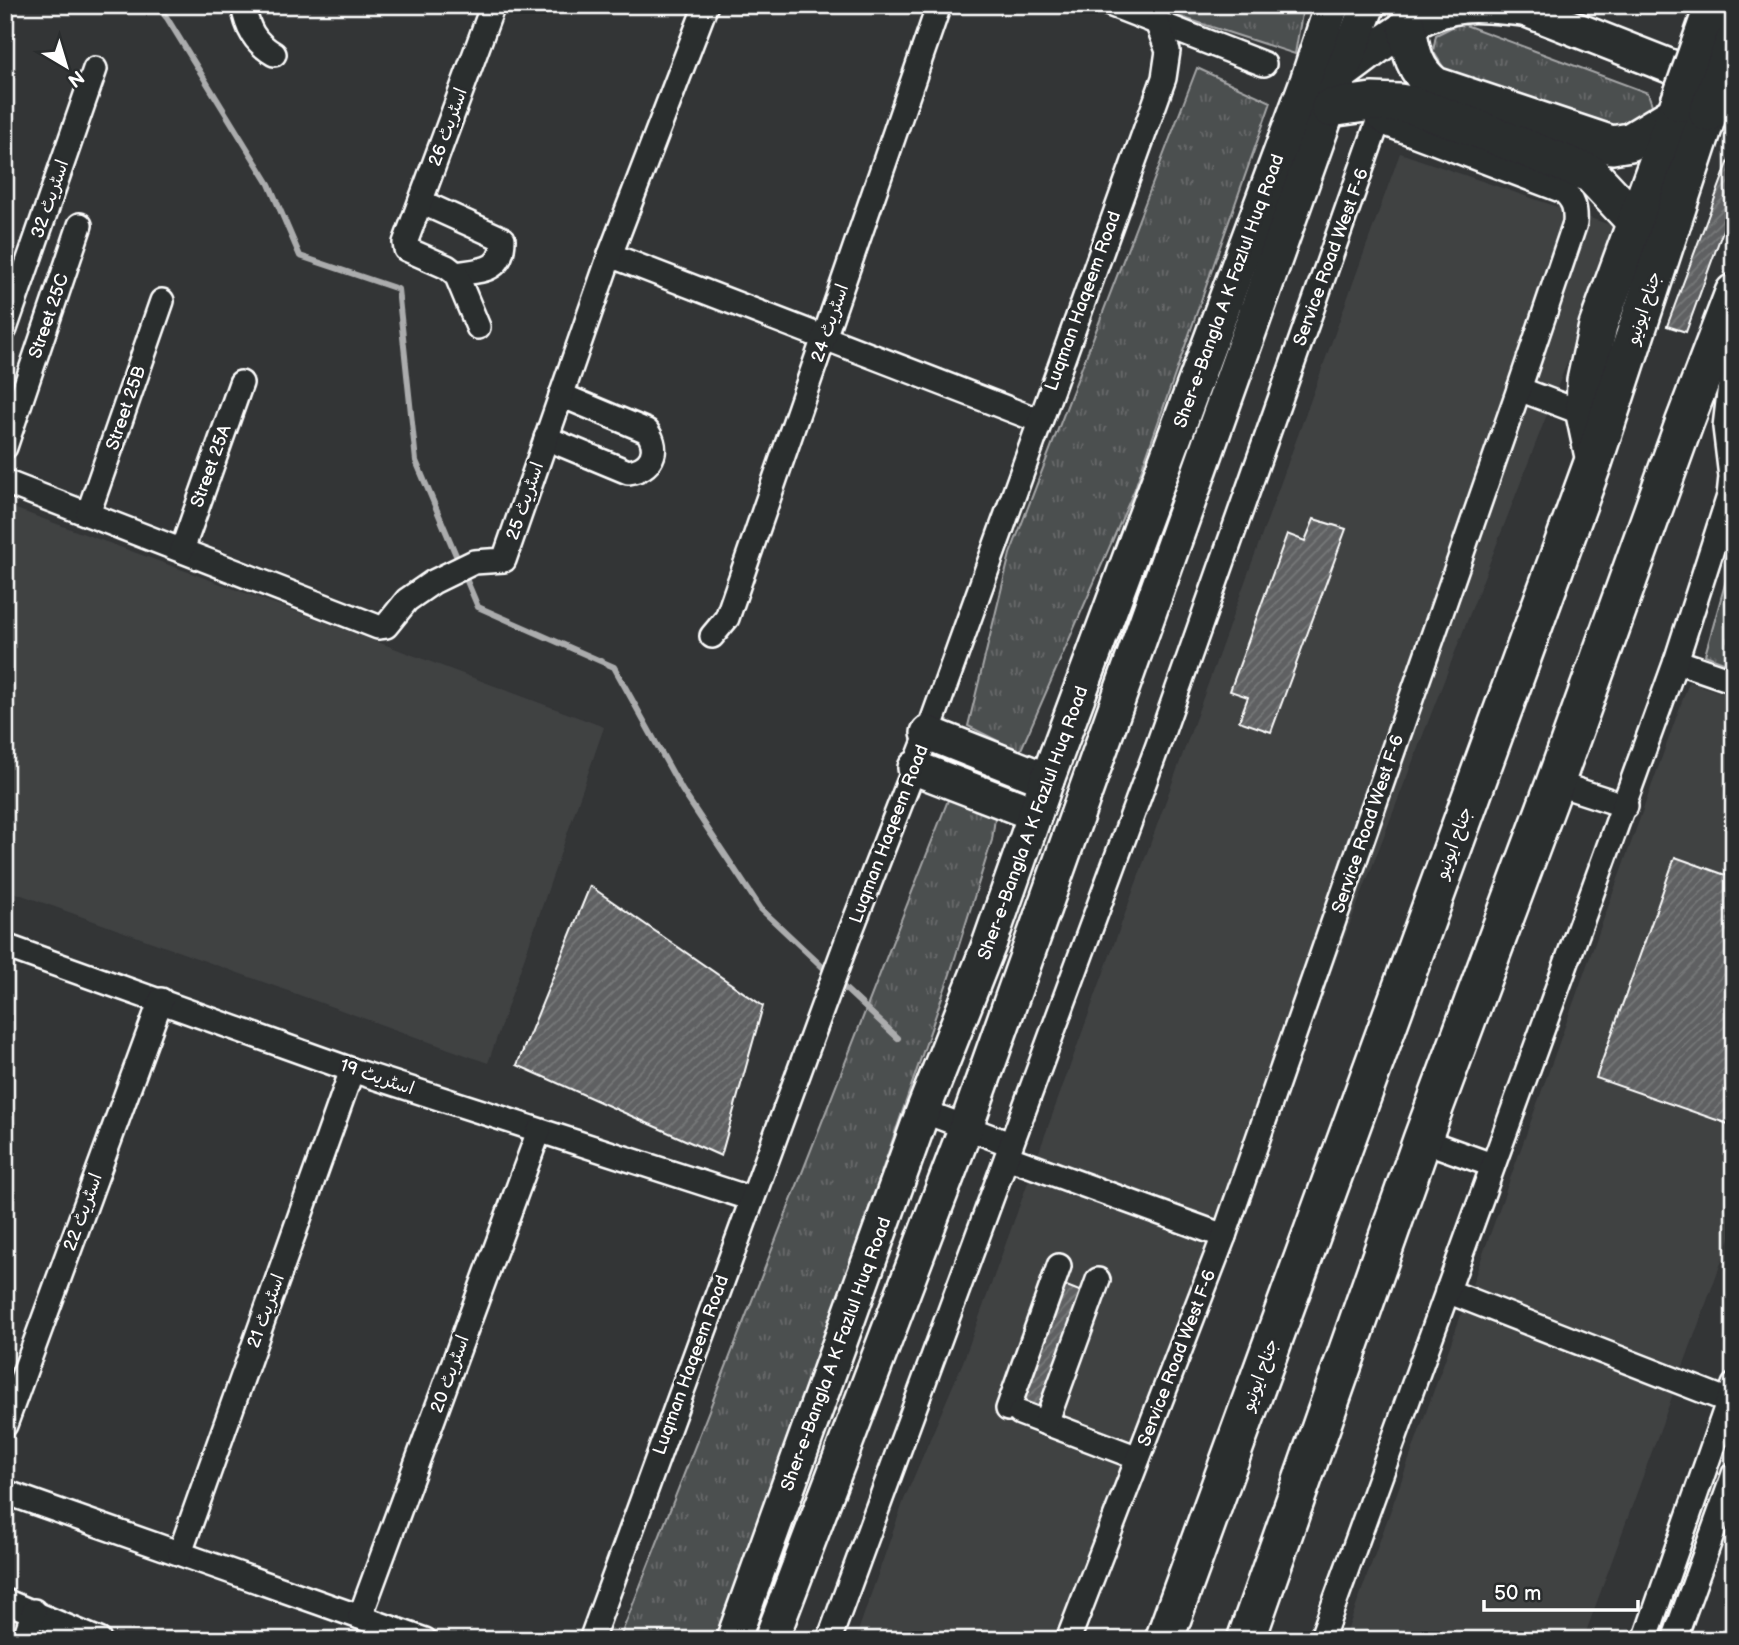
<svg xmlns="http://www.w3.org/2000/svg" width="1739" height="1645" font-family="'Balsamiq Sans','Playpen Sans Arabic',sans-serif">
  <defs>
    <pattern id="grass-tufts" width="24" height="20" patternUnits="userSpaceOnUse" patternTransform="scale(1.75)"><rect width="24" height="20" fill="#4c4f50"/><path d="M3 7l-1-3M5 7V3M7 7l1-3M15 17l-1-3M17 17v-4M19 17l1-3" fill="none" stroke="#67696a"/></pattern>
    <pattern id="building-hatch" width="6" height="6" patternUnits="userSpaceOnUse" patternTransform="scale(1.75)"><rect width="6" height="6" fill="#5f6162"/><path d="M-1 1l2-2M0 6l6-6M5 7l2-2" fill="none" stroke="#77797a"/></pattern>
  </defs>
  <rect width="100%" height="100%" fill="#333536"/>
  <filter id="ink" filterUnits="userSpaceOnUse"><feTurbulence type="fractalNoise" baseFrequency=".0143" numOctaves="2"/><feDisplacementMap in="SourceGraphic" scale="14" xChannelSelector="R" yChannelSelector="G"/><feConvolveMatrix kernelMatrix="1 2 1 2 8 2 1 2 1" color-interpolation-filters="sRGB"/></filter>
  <g filter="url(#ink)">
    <!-- built -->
    <g fill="#404243">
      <path d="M1400 153 1619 228 1073 1640H855L904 1500 963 1362Z"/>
      <path d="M5 505 314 618 604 727 488 1063 5 889Z"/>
      <path d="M1689 682 1734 697V1227L1583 1640H1344Z"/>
    </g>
    <!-- grass -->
    <g fill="url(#grass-tufts)" stroke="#a6a7a8" stroke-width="2">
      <path d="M1144 5H1302L1303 8 1295 54Z"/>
      <path d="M1460 23 1648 93 1652 105 1636 123 1619 129 1449 76 1433 51 1436 35Z"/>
      <path d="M1197 68 1271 102 1134 491 1020 752 968 726 1010 554Z"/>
      <path d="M1734 552V666L1705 655Z"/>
      <path d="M950 795 996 811 992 840 950 974 812 1373 716 1640H619Z"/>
    </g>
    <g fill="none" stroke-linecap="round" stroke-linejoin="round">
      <!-- stream -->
      <g stroke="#abacad" stroke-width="6">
        <path d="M156 5 167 18 269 184 300 256 398 289 416 461 478 607 614 667 682 790 761 909 830 974"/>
        <path d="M838 982 898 1038"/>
      </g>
    </g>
    <!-- building -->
    <g fill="url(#building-hatch)" stroke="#fff" stroke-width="2">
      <path d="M1734 147V200L1686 332 1667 326Z"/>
      <path d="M1314 519 1346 529 1271 732 1239 721 1248 697 1230 691 1287 534 1305 541Z"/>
      <path d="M1675 857 1734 878V1117L1731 1125 1596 1078Z"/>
      <path d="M590 886 763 1006 721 1156 517 1065Z"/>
      <path d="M1059 1283 1087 1294 1044 1409 1015 1398Z"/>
    </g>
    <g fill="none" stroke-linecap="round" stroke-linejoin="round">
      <defs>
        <g id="street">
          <path d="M243 5C247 28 254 42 274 54"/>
          <path d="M1112 5 1264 64"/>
          <path d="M421 202 503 239C503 272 482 270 456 274"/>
          <path d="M610 255 1040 421"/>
          <path d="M478 327 456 274 447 267 406 249 405 243 493 5"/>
          <path d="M5 329 95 69"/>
          <path d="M1519 389 1585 414"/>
          <path d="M546 438 628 472C651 469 661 451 647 431L561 395"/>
          <path d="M5 447 80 225"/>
          <path d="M5 482 378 627 386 626 407 600 433 582 474 562 504 560 610 255 706 5"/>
          <path d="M88 514 162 301"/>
          <path d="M182 550 241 383"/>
          <path d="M712 636 727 618 939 5"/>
          <path d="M1676 661 1734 681"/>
          <path d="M1555 783 1626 806"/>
          <path d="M5 946 352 1070 752 1199"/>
          <path d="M923 1111 1010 1144"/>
          <path d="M1422 1140 1492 1165"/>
          <path d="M1007 1157 1224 1236"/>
          <path d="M1447 1291 1734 1403"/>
          <path d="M1008 1409 1059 1266"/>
          <path d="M1020 1413 1138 1458"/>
          <path d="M1046 1423 1098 1280"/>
          <path d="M5 1425 161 1000"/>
          <path d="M5 1492 425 1640"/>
          <path d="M180 1553 352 1070"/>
          <path d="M5 1601 99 1640"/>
          <path d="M360 1617 539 1131"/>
          <path d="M24 1640 34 1611"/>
          <path d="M591 1640 848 938 928 733 1164 78 1168 51 1158 25"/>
          <path d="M829 1640 1158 745 1379 119"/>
          <path d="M1068 1640 1224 1236 1519 389 1575 223C1576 209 1574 200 1563 191L1386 124 1379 119 1372 102"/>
          <path d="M1321 1640 1676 661 1729 496 1731 477 1725 427 1733 359"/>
          <path d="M1645 1640 1734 1385"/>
          <path d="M1674 1640 1734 1474"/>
        </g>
        <g id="secondary">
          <path d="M1514 5 1715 84"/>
          <path d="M1341 74C1377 49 1418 9 1464 6 1484 4 1505 8 1524 9"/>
          <path d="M928 733 1047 780"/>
          <path d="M915 768 1035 814"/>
          <path d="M733 1640 923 1111 990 942 1047 780 1307 81 1332 5"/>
          <path d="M771 1640 966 1127 1341 74 1368 5"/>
        </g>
        <g id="primary">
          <path d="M1407 27C1411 51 1414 71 1435 86L1612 145 1630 142 1673 116"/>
          <path d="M1330 108 1372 102 1399 103 1415 106 1465 124 1591 174 1635 221"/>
          <path d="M1593 452 1585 414 1586 381 1598 326 1680 102"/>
          <path d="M1164 1640 1594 460 1708 113"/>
          <path d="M1246 1640 1422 1140 1555 783 1684 424 1734 293"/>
        </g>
      </defs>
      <!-- street casing -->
      <use href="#street" stroke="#fff" stroke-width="28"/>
      <!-- secondary casing -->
      <use href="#secondary" stroke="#fff" stroke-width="38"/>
      <!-- primary casing -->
      <use href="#primary" stroke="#fff" stroke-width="42"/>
      <!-- street -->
      <use href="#street" stroke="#2a2d2e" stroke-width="23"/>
      <!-- secondary -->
      <use href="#secondary" stroke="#2a2d2e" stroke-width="33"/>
      <!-- primary -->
      <use href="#primary" stroke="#2a2d2e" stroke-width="37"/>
      <defs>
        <g id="primary-bridge">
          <path d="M1680 102 1714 5"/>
          <path d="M1708 113 1734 42"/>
        </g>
      </defs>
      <!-- primary-bridge casing -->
      <use href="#primary-bridge" stroke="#fff" stroke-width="42" stroke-linecap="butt"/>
      <!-- primary-bridge -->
      <use href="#primary-bridge" stroke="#2a2d2e" stroke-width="37"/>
    </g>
  </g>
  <g text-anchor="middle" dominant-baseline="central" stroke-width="6" stroke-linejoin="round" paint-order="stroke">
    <!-- street labels -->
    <g font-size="18" fill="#fff" stroke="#2a2d2e">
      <text transform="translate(448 127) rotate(-70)">اسٹریٹ 26</text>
      <text transform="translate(50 199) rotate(-71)">اسٹریٹ 32</text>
      <text transform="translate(1331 257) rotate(-70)">Service Road West F-6</text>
      <text transform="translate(1229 291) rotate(-70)">Sher-e-Bangla A K Fazlul Huq Road</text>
      <text transform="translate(1083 301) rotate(-70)">Luqman Haqeem Road</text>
      <text transform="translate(1644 308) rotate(-72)">جناح ایونیو</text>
      <text transform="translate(49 316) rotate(-71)">Street 25C</text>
      <text transform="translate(830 323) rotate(-71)">اسٹریٹ 24</text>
      <text transform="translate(126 408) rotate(-71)">Street 25B</text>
      <text transform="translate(211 466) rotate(-70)">Street 25A</text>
      <text transform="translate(525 501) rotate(-71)">اسٹریٹ 25</text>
      <text transform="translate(1033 823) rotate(-70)">Sher-e-Bangla A K Fazlul Huq Road</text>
      <text transform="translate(1368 824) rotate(-71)">Service Road West F-6</text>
      <text transform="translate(889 834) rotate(-69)">Luqman Haqeem Road</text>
      <text transform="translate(1454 843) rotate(-70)">جناح ایونیو</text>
      <text transform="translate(377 1077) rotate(19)">اسٹریٹ 19</text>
      <text transform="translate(83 1212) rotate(-70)">اسٹریٹ 22</text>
      <text transform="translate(266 1311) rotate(-70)">اسٹریٹ 21</text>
      <text transform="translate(836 1354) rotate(-70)">Sher-e-Bangla A K Fazlul Huq Road</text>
      <text transform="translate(1177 1358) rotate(-69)">Service Road West F-6</text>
      <text transform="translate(691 1365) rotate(-70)">Luqman Haqeem Road</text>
      <text transform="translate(450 1374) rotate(-70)">اسٹریٹ 20</text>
      <text transform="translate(1260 1375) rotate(-70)">جناح ایونیو</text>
    </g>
  </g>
  <!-- margin -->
  <rect width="1739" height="1645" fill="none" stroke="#2a2d2e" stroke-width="28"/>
  <rect x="14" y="14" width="1711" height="1617" fill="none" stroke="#fff" stroke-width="2.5" filter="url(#ink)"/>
  <!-- north arrow -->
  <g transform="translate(66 66) rotate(142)" stroke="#2a2d2e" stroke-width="5" paint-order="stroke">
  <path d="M0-5L12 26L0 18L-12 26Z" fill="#ffffff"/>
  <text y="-10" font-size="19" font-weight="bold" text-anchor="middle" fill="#ffffff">N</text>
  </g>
  <!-- scale -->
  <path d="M1484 1600v10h154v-10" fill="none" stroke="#ffffff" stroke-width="3.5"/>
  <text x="1494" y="1600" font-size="21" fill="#ffffff" stroke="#2a2d2e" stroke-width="5" paint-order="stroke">50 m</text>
</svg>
